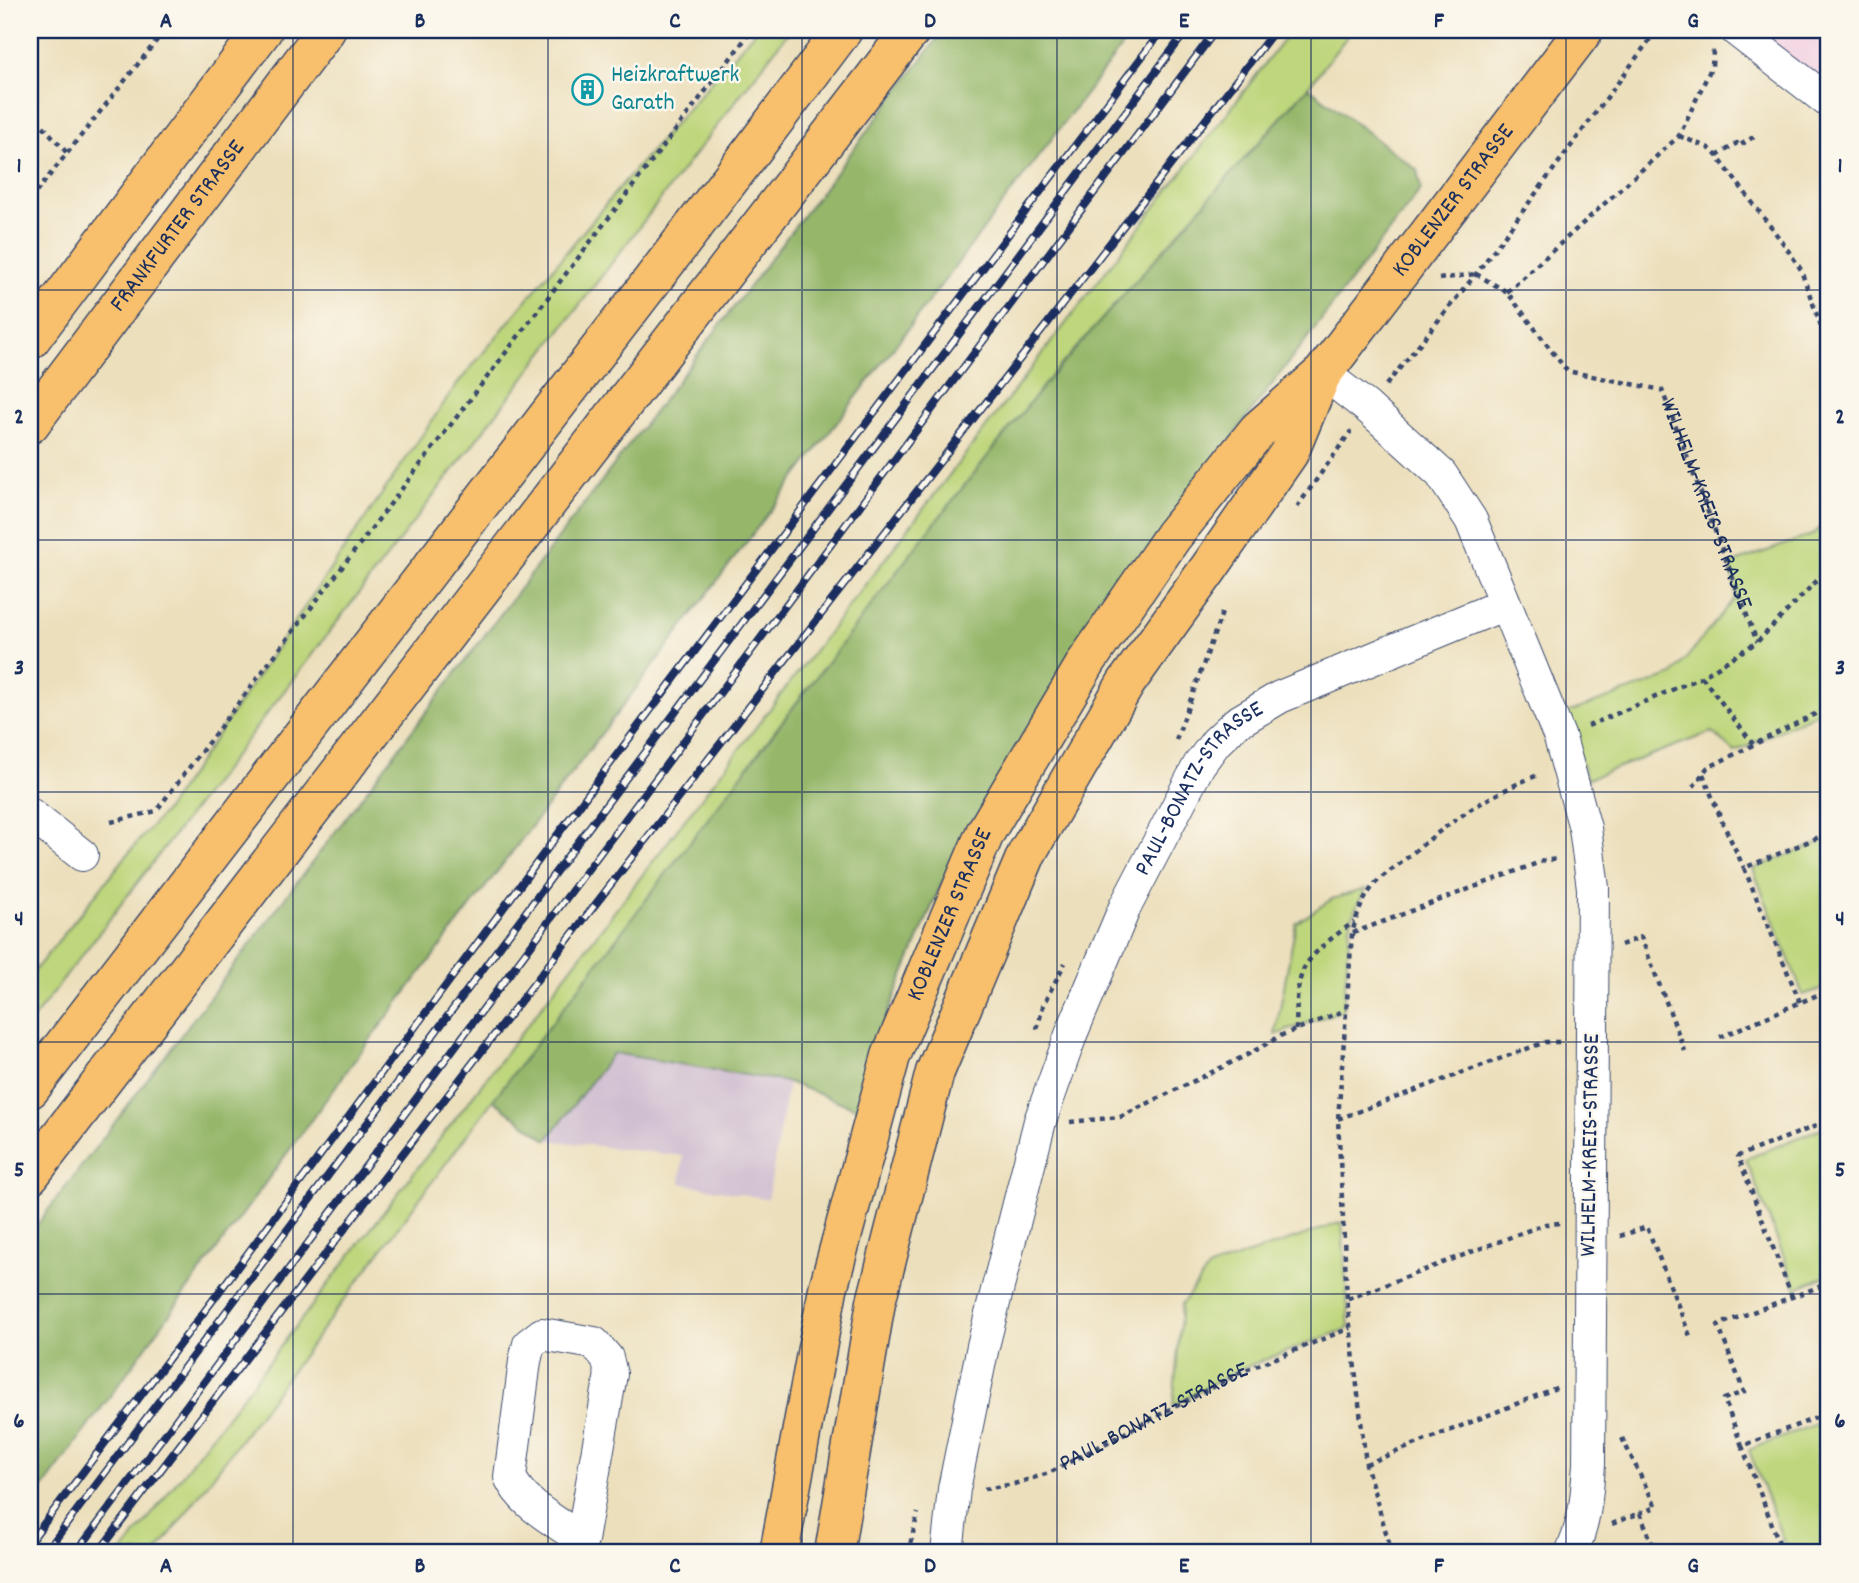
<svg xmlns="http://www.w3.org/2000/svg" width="1859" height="1583" font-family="Dekko,sans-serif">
  <rect width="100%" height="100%" fill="#fbf7ec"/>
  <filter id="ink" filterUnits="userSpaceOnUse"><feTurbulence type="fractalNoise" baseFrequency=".0143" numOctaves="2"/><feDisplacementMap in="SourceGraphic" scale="14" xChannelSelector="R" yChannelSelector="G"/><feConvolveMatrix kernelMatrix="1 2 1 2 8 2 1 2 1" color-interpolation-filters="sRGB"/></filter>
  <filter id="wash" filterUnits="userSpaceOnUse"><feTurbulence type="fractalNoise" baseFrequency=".00686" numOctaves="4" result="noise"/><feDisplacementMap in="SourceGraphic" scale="28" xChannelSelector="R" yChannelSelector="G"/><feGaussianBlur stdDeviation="1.57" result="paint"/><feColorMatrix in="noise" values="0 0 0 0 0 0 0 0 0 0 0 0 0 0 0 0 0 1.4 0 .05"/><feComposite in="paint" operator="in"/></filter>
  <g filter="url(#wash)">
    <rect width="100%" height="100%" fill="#ecdfbc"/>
    <!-- built -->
    <path fill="#f2cfe2" d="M1736 30H1829V102Z"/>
    <!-- industrial -->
    <path fill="#cfbdd0" d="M613 1053 788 1082 768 1199 680 1183 683 1156 547 1140Z"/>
    <!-- green -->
    <g fill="#bed67b" stroke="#6c826c" stroke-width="2">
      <path d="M756 30H790L30 1023V976L136 844 166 810 455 387 620 187Z"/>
      <path d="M1291 30H1352L1308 87 1048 380 915 548 493 1100 156 1553H122Z"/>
      <path d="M1829 520V707L1735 752 1712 732 1587 779 1564 714 1673 675 1736 596 1730 564 1812 535Z"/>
      <path d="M1829 839V986L1803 995 1753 869Z"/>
      <path d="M1366 889 1355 909 1350 926 1343 1010 1275 1035 1296 923 1332 899Z"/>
      <path d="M1829 1125V1275L1796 1288 1746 1159Z"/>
      <path d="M1342 1222 1349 1328 1240 1369 1173 1406 1182 1304 1209 1268Z"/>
      <path d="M1829 1419V1553H1788L1749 1450Z"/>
    </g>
    <!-- forest -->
    <g fill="#96b76b" stroke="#587364" stroke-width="2">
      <path d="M944 30H1134L357 1057 30 1506V1234Z"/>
      <path d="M1308 87 1417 170 1421 189 1241 425 967 832 942 882 886 1017 858 1109 788 1082 613 1053 547 1140 493 1100 915 548 1048 380Z"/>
    </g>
  </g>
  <g filter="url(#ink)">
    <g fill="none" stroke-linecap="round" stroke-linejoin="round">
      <defs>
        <g id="minor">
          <path d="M1736 30 1829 102"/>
          <path d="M1323 373 1367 407 1441 474 1471 520 1560 738 1585 828 1593 888 1589 1464C1587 1495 1585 1525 1571 1553"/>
          <path d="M30 814 82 855"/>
          <path d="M578 1553 582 1540 611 1374 607 1358 594 1343 542 1334 529 1344 525 1361 510 1477C523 1506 558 1522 582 1540"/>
          <path id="s3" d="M947 1553 954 1489 983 1346 1040 1121 1072 1032 1125 907 1199 765 1216 742 1236 723 1280 697 1505 604"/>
        </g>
        <g id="major">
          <path d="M30 340 263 30"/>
          <path id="s4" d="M30 424 326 30"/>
          <path id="s5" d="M779 1553 828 1289 891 1056 985 833 1087 661 1173 536 1258 430 1323 373 1584 30"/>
          <path d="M834 1553 876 1302 935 1072 1027 853 1126 683 1209 568 1289 453 1319 381"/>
        </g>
        <g id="highway">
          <path d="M30 1089 754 148 843 30"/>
          <path d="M30 1175 911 30"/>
        </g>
      </defs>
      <!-- minor casing -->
      <use href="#minor" stroke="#3a496c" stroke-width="34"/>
      <!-- major casing -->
      <use href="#major" stroke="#3a496c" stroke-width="41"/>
      <!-- highway casing -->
      <use href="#highway" stroke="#3a496c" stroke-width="41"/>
      <!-- path -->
      <g stroke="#3a496c" stroke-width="4.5" stroke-dasharray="5 5" stroke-linecap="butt">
        <path d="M30 111 67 153"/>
        <path d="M1679 136 1709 148 1717 156 1783 243 1800 268 1829 348"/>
        <path d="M1717 156 1737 143 1739 146 1758 134"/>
        <path d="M30 200 165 30"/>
        <path id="s1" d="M1476 274 1507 292 1567 371 1662 390 1757 642"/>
        <path d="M1439 279 1475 274"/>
        <path d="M1507 292 1679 136 1712 66 1713 50"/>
        <path d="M1386 385 1476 274 1657 30"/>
        <path d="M1297 507 1351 431"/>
        <path d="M1702 677 1753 744"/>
        <path d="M1588 726 1702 677 1757 642 1829 568"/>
        <path d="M1176 740 1223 610"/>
        <path d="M1703 774 1721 819 1744 868"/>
        <path d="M1693 787 1707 768 1829 707"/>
        <path d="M111 822 156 811 752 30"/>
        <path d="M1353 933 1543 861 1558 859"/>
        <path d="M1621 945 1641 937 1685 1051"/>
        <path d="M1800 1002 1744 868 1829 833"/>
        <path d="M1037 1029 1044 1003 1065 963"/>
        <path d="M1296 1030C1297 1009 1295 981 1307 963 1319 947 1338 933 1354 922"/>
        <path d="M1720 1037 1829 990"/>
        <path d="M1338 1119 1545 1042H1561"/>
        <path d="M1070 1122 1120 1117 1247 1055 1282 1035 1346 1010"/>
        <path d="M1620 1236 1647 1227 1690 1336"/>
        <path d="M1792 1297 1738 1156 1829 1121"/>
        <path d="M1348 1299 1545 1224 1560 1223"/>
        <path d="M1622 1438 1656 1507 1640 1513"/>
        <path d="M1742 1446 1724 1399 1744 1392 1718 1325 1829 1283"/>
        <path d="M1366 1464 1561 1386"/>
        <path id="s2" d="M984 1489 1014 1484 1049 1473 1241 1372 1350 1328"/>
        <path d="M1612 1524 1640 1513 1656 1553"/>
        <path d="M908 1553 918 1513"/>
        <path d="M1392 1553 1366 1464 1347 1299 1338 1119 1352 934C1356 917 1361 903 1371 889 1378 878 1392 870 1403 861 1447 824 1483 797 1538 775"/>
        <path d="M1783 1553 1742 1446 1829 1413"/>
      </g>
      <!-- minor -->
      <use href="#minor" stroke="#fff" stroke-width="32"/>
      <!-- major -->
      <use href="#major" stroke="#f8bf6c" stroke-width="38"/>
      <!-- highway -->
      <use href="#highway" stroke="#f8bf6c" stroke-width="38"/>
      <defs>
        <g id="rail">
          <path d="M30 1542 213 1300 607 768 1162 30"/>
          <path d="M45 1553 1187 30"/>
          <path d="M76 1553 1216 30"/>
          <path d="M98 1553C484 1041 883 538 1275 30"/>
        </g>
      </defs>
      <!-- rail casing -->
      <use href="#rail" stroke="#1b2f5e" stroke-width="8"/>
      <!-- rail -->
      <use href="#rail" stroke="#fbf7ec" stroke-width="5" stroke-dasharray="16" stroke-linecap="butt"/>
    </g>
  </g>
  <!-- grid -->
  <path fill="none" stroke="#1b2f5e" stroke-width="2" stroke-opacity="0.55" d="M293 30V1553M548 30V1553M802 30V1553M1057 30V1553M1311 30V1553M1566 30V1553M30 290H1829M30 540H1829M30 792H1829M30 1042H1829M30 1294H1829"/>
  <!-- icons -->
  <defs>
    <symbol id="building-ring" viewBox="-11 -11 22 22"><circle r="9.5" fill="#fbf7ec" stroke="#0f9aa8" stroke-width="1.5"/><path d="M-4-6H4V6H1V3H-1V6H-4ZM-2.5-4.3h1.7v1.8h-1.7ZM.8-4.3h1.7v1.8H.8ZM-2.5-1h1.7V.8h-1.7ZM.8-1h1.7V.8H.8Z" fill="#0f9aa8"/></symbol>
  </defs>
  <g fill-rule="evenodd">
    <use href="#building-ring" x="570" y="72" width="35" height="35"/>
  </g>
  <g text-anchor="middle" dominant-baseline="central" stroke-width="5" stroke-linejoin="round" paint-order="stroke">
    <!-- culture labels -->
    <g font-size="24" fill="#0d838f" stroke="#fbf7ec" text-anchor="start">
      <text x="611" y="76">Heizkraftwerk<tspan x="611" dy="28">Garath</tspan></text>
    </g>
    <!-- street labels -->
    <g font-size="24" fill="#1b2f5e" stroke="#fbf7ec">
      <text stroke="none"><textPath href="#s5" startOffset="1542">KOBLENZER STRASSE</textPath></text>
      <text stroke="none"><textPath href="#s4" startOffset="247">FRANKFURTER STRASSE</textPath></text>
      <text stroke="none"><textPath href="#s1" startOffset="354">WILHELM-KREIS-STRASSE</textPath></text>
      <text stroke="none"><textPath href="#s3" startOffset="814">PAUL-BONATZ-STRASSE</textPath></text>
      <text stroke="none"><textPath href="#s5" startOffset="663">KOBLENZER STRASSE</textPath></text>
      <text transform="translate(1591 1145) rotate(-89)">WILHELM-KREIS-STRASSE</text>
      <text stroke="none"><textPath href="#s2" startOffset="186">PAUL-BONATZ-STRASSE</textPath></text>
    </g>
  </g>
  <!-- margin -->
  <rect width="1859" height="1583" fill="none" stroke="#fbf7ec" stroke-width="77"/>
  <rect x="38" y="38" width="1782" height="1506" fill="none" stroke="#1b2f5e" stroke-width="2.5"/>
  <g font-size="23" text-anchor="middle" font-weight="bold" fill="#1b2f5e">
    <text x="166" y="27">A</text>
    <text x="420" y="27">B</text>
    <text x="675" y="27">C</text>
    <text x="930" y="27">D</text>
    <text x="1184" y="27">E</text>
    <text x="1439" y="27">F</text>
    <text x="1693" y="27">G</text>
    <text x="19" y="172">1</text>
    <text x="1840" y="172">1</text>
    <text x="19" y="423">2</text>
    <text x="1840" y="423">2</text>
    <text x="19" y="674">3</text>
    <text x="1840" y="674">3</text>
    <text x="19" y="925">4</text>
    <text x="1840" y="925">4</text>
    <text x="19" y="1176">5</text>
    <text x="1840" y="1176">5</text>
    <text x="19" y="1427">6</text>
    <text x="1840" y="1427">6</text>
    <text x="166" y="1572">A</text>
    <text x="420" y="1572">B</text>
    <text x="675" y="1572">C</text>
    <text x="930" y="1572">D</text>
    <text x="1184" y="1572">E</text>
    <text x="1439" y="1572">F</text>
    <text x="1693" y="1572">G</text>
  </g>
</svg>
